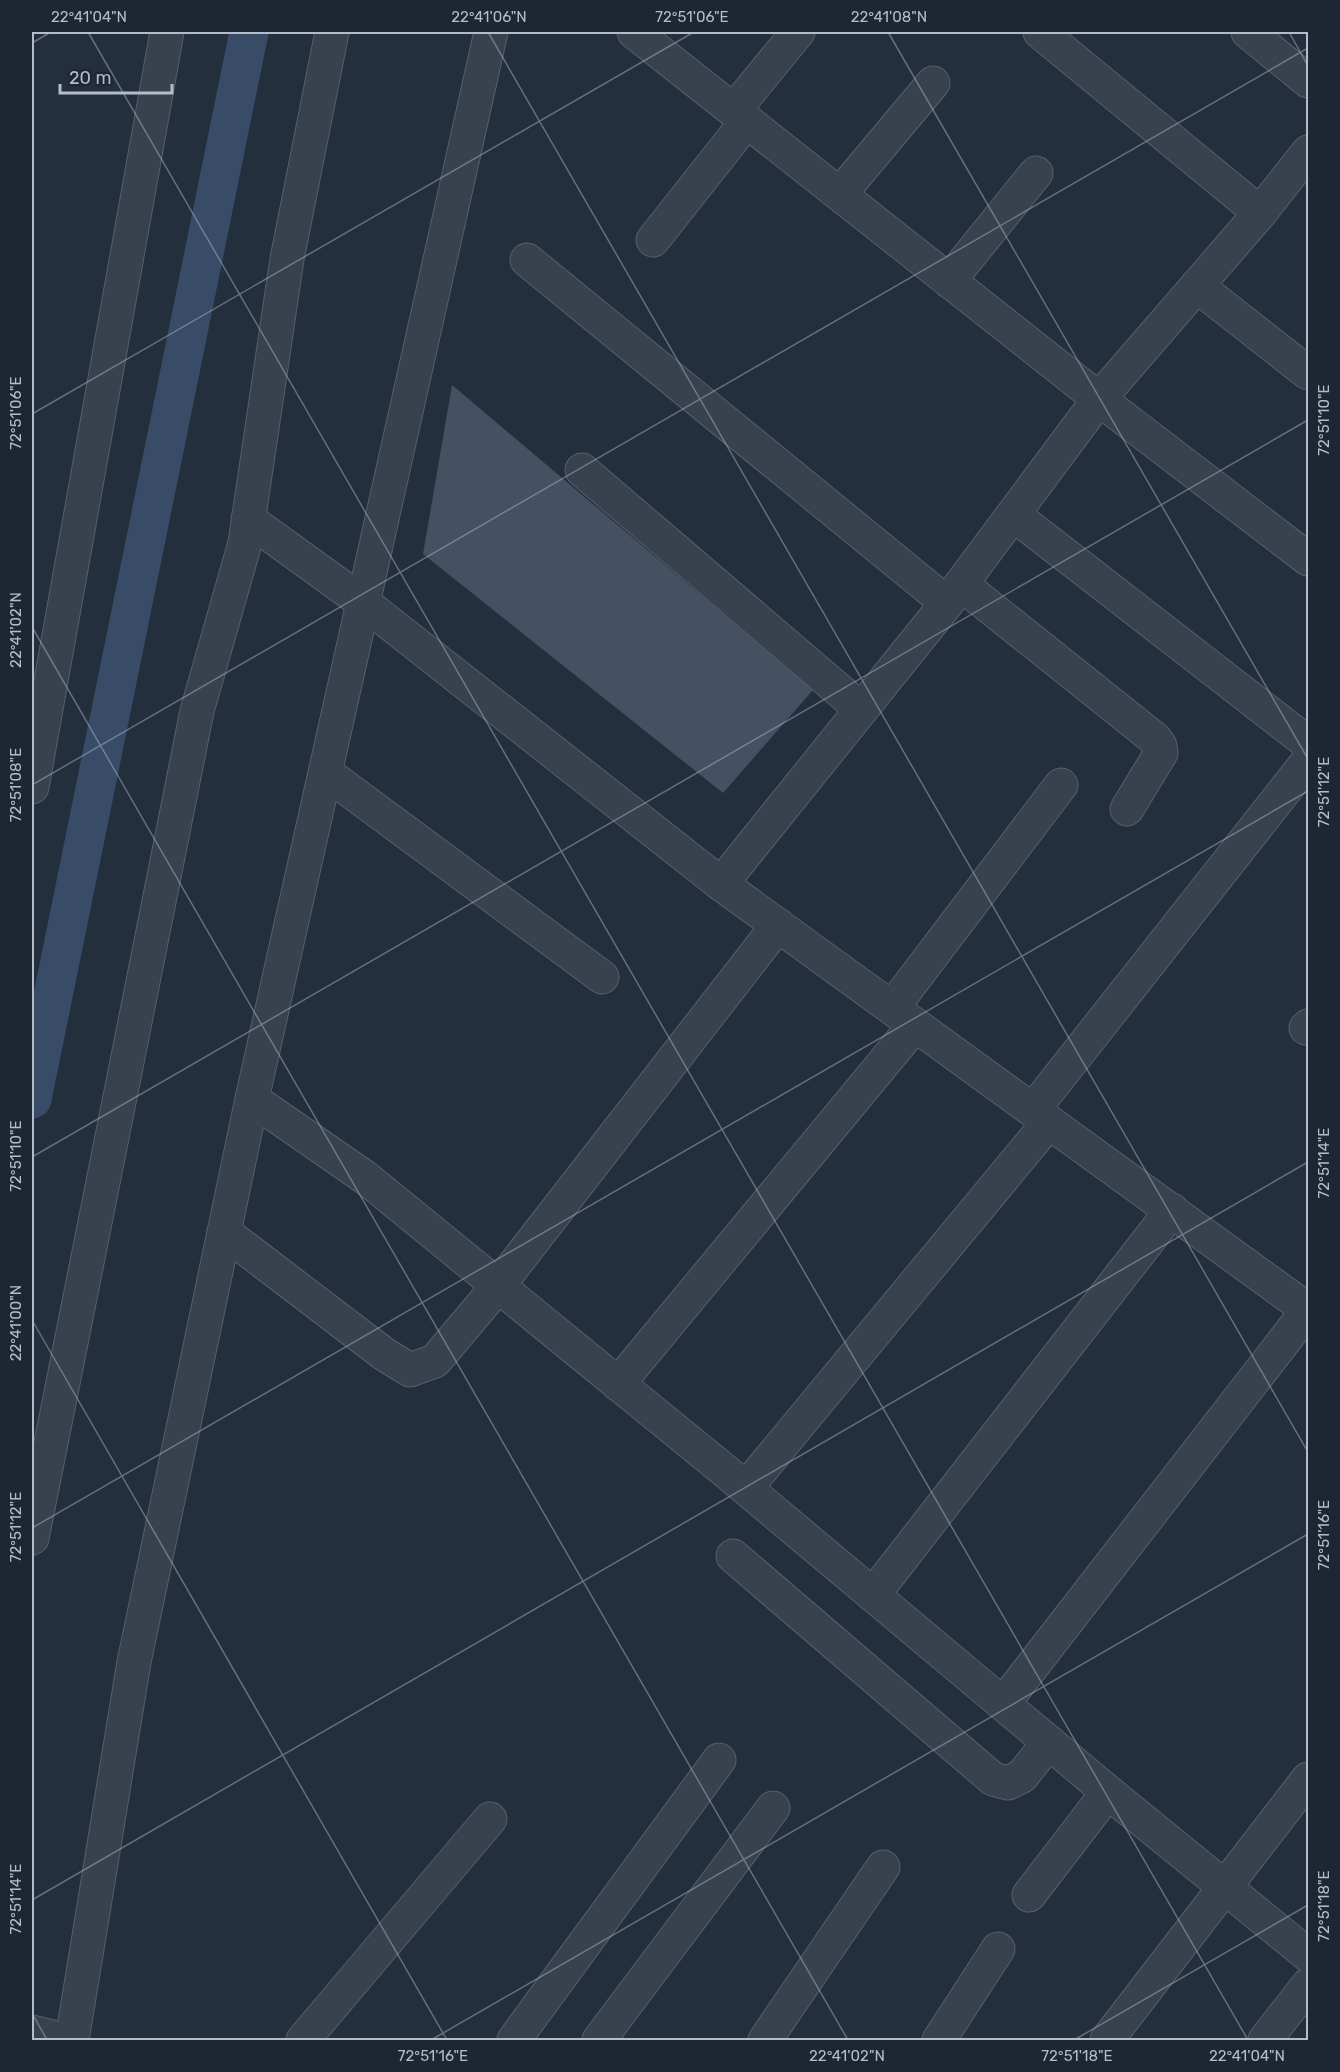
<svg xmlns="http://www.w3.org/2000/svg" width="1340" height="2072" font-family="Rubik,sans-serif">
  <rect width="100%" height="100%" fill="#242f3e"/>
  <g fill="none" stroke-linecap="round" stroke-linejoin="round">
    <!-- canal -->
    <path stroke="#394c67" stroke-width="39" d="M32 1099 249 32"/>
  </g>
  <!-- building -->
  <path fill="#455162" d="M452 385 813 690 723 793 423 554Z"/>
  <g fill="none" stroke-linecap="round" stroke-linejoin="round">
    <defs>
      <g id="minor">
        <path d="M634 32 1099 399 1308 559"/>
        <path d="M1040 32 1260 213"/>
        <path d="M1248 32 1308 81"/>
        <path d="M734 110 798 32"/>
        <path d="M840 194 933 83"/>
        <path d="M653 240 747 121"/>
        <path d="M527 260 947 603"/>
        <path d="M949 281 1036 173"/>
        <path d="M1197 286 1308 373"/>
        <path d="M582 470 861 709"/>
        <path d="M1014 515 1308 743"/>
        <path d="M248 519 364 603 721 884 1308 1310"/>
        <path d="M961 584 1155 739 1160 746 1161 753 1127 809"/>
        <path d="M326 773 602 977"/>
        <path d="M32 787 167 32"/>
        <path d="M721 884 947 603 1099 399 1260 213 1308 152"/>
        <path d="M892 1008 1061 785"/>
        <path d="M1306 1028 1308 1026"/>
        <path d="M252 1099 366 1178 724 1470 1108 1792 1308 1955"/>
        <path d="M1033 1110 1308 761"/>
        <path d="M224 1232 384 1354 410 1370 435 1361 498 1286 778 925"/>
        <path d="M618 1384 915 1025"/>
        <path d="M746 1488 1049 1122"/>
        <path d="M32 1538 197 711 245 543 287 259 332 32"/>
        <path d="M733 1556 993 1779 1008 1783 1022 1776 1049 1742"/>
        <path d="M873 1595 1172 1210"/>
        <path d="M1003 1704 1308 1310"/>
        <path d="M1029 1895 1108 1792"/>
        <path d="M32 2032 65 2040"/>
        <path d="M72 2040 134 1662 252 1099 491 32"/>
        <path d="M303 2040 490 1819"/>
        <path d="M514 2040 719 1760"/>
        <path d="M599 2040 773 1808"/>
        <path d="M765 2040 883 1867"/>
        <path d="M939 2040 998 1949"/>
        <path d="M1107 2040 1308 1779"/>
        <path d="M1265 2040 1308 1985"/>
      </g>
    </defs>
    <!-- minor casing -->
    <use href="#minor" stroke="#565f6c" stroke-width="35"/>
    <!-- minor -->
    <use href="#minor" stroke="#38414e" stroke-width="33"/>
  </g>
  <!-- ticks -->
  <path fill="none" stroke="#b4bcc9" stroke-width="1.5" stroke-opacity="0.45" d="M88 32 1248 2040M488 32 1308 1452M888 32 1308 759M1289 32 1308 66M32 43 51 32M32 414 694 32M32 627 848 2040M32 785 1308 48M32 1157 1308 420M32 1320 447 2040M32 1528 1308 791M32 1900 1308 1162M32 2013 47 2040M431 2040 1308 1534M1074 2040 1308 1905"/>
  <!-- border -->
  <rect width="1340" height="2072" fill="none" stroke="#1d2633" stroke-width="66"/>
  <!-- scale -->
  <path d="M60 84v9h112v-9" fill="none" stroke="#b4bcc9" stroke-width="3"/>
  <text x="69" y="84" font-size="18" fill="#b4bcc9" stroke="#1d2633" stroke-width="4.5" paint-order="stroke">20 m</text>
  <rect x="33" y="33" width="1274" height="2006" fill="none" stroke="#b4bcc9" stroke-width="2"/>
  <g font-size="15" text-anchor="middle" fill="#b4bcc9">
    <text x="89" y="22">22°41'04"N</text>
    <text x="489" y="22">22°41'06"N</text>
    <text x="692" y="22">72°51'06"E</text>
    <text x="889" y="22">22°41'08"N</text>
    <text transform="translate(16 413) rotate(-90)" y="5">72°51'06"E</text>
    <text transform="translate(1324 420) rotate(-90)" y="5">72°51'10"E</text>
    <text transform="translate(16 630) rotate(-90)" y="5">22°41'02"N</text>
    <text transform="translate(16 785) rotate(-90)" y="5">72°51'08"E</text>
    <text transform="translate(1324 792) rotate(-90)" y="5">72°51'12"E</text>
    <text transform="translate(16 1156) rotate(-90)" y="5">72°51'10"E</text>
    <text transform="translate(1324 1163) rotate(-90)" y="5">72°51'14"E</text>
    <text transform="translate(16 1323) rotate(-90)" y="5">22°41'00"N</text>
    <text transform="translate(16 1527) rotate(-90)" y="5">72°51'12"E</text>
    <text transform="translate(1324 1535) rotate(-90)" y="5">72°51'16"E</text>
    <text transform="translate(16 1899) rotate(-90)" y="5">72°51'14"E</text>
    <text transform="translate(1324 1906) rotate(-90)" y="5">72°51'18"E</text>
    <text x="433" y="2061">72°51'16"E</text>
    <text x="847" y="2061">22°41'02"N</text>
    <text x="1077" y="2061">72°51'18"E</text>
    <text x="1247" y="2061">22°41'04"N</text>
  </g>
</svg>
